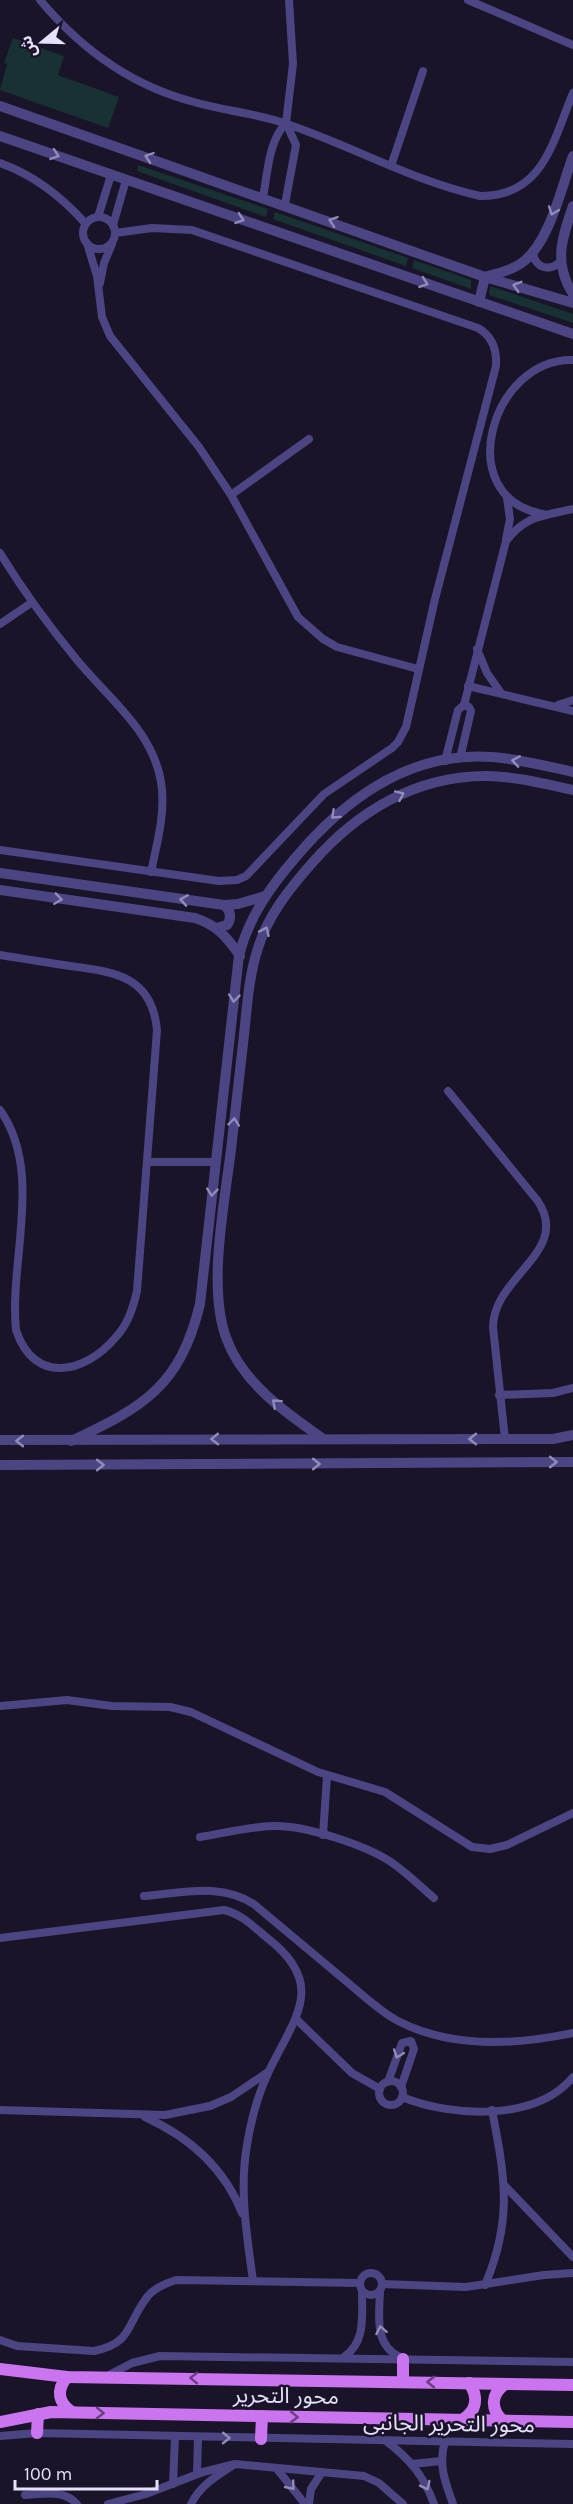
<svg xmlns="http://www.w3.org/2000/svg" width="573" height="2504" font-family="Karla,'Noto Sans Arabic',sans-serif">
  <rect width="100%" height="100%" fill="#1a1429"/>
  <!-- green -->
  <g fill="#183133">
    <path d="M13 38 64 56 58 75 119 97 108 128 0 90 7 64 4 63Z"/>
    <path d="M138 165 268 209 266 217 137 171Z"/>
    <path d="M275 212 408 258 406 266 273 219Z"/>
    <path d="M414 260 471 280V289L412 268Z"/>
    <path d="M490 286 573 314V323L489 295Z"/>
  </g>
  <g fill="none" stroke-linecap="round" stroke-linejoin="round">
    <!-- minor -->
    <g stroke="#4c4583" stroke-width="8">
      <path d="M40 0C81 49 132 86 194 102 224 111 257 113 287 124 352 146 413 181 480 196 543 197 553 141 573 93"/>
      <path d="M468 0 573 45"/>
      <path d="M0 163C34 175 62 197 86 224"/>
      <path d="M391 166 423 71"/>
      <path d="M263 197C268 172 268 142 286 123"/>
      <path d="M285 204 296 145 286 123 293 64 289 0"/>
      <circle cx="99" cy="233" r="16"/>
      <path d="M98 217 111 175"/>
      <path d="M113 225 126 180"/>
      <path d="M87 243 97 276 102 317 110 336 199 447 231 495 298 617 323 639 337 647 418 669"/>
      <path d="M533 254C536 268 549 272 560 262"/>
      <path d="M100 283 104 263 112 244"/>
      <path d="M231 495 309 439"/>
      <path d="M543 514C451 498 491 358 573 360"/>
      <path d="M506 539 510 519 507 498"/>
      <path d="M0 553C24 592 48 625 77 660 108 698 153 731 161 782 166 812 157 843 151 872"/>
      <path d="M0 624 31 603"/>
      <path d="M477 649 487 673 501 693"/>
      <path d="M468 686 573 711"/>
      <path d="M464 705 506 541C526 515 543 516 573 509"/>
      <path d="M558 705 573 700"/>
      <path d="M445 761 458 710 464 705 469 707 471 711 460 758"/>
      <path d="M0 850 219 881 237 880 246 876 324 794 392 748 398 742 406 727 435 599 496 366C497 349 492 336 478 328L192 230 152 228 115 233"/>
      <path d="M0 955C23 959 46 962 70 966 115 972 152 976 157 1030L137 1291C133 1308 128 1324 116 1337 85 1374 34 1385 16 1330 9 1259 44 1172 0 1110"/>
      <path d="M448 1091 537 1200C573 1251 493 1276 493 1327L505 1439"/>
      <path d="M147 1162H215"/>
      <path d="M499 1395 553 1393 573 1388"/>
      <path d="M0 1706 67 1700 112 1706 170 1707 191 1712 318 1772 385 1792 472 1847 490 1849 507 1845 573 1813"/>
      <path d="M323 1835 327 1776"/>
      <path d="M200 1837C224 1833 249 1827 273 1826 305 1825 365 1845 391 1862 407 1873 420 1886 434 1898"/>
      <path d="M144 1896C182 1893 222 1882 255 1905 286 1931 316 1956 347 1982 363 1995 379 2011 398 2021 450 2048 516 2045 573 2033"/>
      <path d="M0 1938 224 1910C241 1914 253 1926 266 1937 328 1984 295 2017 269 2071 258 2094 251 2120 247 2145 239 2190 247 2236 253 2281"/>
      <path d="M296 2019 352 2073 380 2089"/>
      <circle cx="391" cy="2093" r="12"/>
      <path d="M388 2082 402 2043 411 2041 414 2049 401 2087"/>
      <path d="M402 2097C451 2117 536 2122 573 2077"/>
      <path d="M0 2110 165 2115 210 2106 231 2097 268 2072"/>
      <path d="M145 2117C189 2137 224 2167 242 2213"/>
      <path d="M505 2186 573 2257"/>
      <circle cx="371" cy="2284" r="11"/>
      <path d="M382 2284 466 2287 544 2275 573 2273"/>
      <path d="M485 2285C513 2220 505 2177 492 2110"/>
      <path d="M380 2291C379 2316 374 2345 400 2357"/>
      <path d="M0 2340 17 2346 94 2351C132 2343 126 2326 145 2300 152 2289 164 2284 176 2280L359 2283"/>
      <path d="M344 2357C366 2342 362 2316 362 2292"/>
      <path d="M107 2376 132 2363 160 2356 573 2362"/>
      <path d="M0 2436 37 2433 573 2444"/>
      <path d="M386 2441C409 2458 424 2476 434 2504"/>
      <path d="M445 2441C438 2464 445 2482 453 2504"/>
      <path d="M412 2464 441 2461"/>
      <path d="M277 2469 305 2504"/>
      <path d="M197 2474 198 2437"/>
      <path d="M173 2484 175 2437"/>
      <path d="M25 2495C43 2494 64 2489 77 2504"/>
      <path d="M108 2504 146 2494 203 2472 235 2464 364 2476 379 2483 403 2504"/>
      <path d="M191 2504C200 2486 215 2477 232 2466"/>
      <path d="M309 2504 311 2489 322 2472"/>
    </g>
    <!-- tertiary -->
    <g stroke="#4c4583" stroke-width="10">
      <path d="M0 106 485 277 573 303"/>
      <path d="M0 136 573 334"/>
      <path d="M573 206C562 238 553 263 573 294"/>
      <path d="M479 302 485 277C498 273 510 271 520 264 549 246 561 188 573 156"/>
      <path d="M0 873 224 905 238 904 265 896"/>
      <path d="M0 890 195 918C217 925 227 937 240 956"/>
      <path d="M216 928 227 925C232 918 231 911 224 905"/>
      <path d="M322 1438C286 1413 243 1383 227 1340 206 1287 226 1197 232 1141 236 1106 240 1070 244 1035 247 1006 249 975 258 948 268 915 290 888 313 862 358 811 416 776 486 776 514 776 545 784 573 790"/>
      <path d="M0 1440 553 1439 573 1435"/>
      <path d="M71 1441C144 1407 180 1386 200 1304L239 955C249 917 270 887 296 857 345 799 410 751 492 757 519 759 546 766 573 772"/>
      <path d="M0 1465 573 1462"/>
    </g>
    <!-- primary -->
    <g stroke="#cb74ef" stroke-width="12">
      <path d="M0 2369 67 2377 573 2385"/>
      <path d="M67 2377C56 2390 58 2403 72 2412"/>
      <path d="M403 2382V2359"/>
      <path d="M462 2420C477 2411 479 2397 469 2383"/>
      <path d="M503 2421C490 2409 491 2394 505 2384"/>
      <path d="M0 2422 51 2412 573 2422"/>
      <path d="M37 2433 38 2414"/>
      <path d="M261 2439 262 2416"/>
    </g>
  </g>
  <!-- one-way arrows -->
  <defs><path id="oneway-chevron" d="M-2-3.5L2.5 0L-2 3.5" fill="none" stroke-width="1.6" stroke-linecap="round" stroke-linejoin="round" transform="scale(1.5)"/></defs>
  <g stroke="#918bb9">
    <use href="#oneway-chevron" transform="translate(55 155) rotate(19)"/>
    <use href="#oneway-chevron" transform="translate(149 157) rotate(-161)"/>
    <use href="#oneway-chevron" transform="translate(553 211) rotate(110)"/>
    <use href="#oneway-chevron" transform="translate(240 219) rotate(19)"/>
    <use href="#oneway-chevron" transform="translate(333 221) rotate(-161)"/>
    <use href="#oneway-chevron" transform="translate(424 283) rotate(19)"/>
    <use href="#oneway-chevron" transform="translate(517 286) rotate(-163)"/>
    <use href="#oneway-chevron" transform="translate(516 761) rotate(-171)"/>
    <use href="#oneway-chevron" transform="translate(400 795) rotate(-24)"/>
    <use href="#oneway-chevron" transform="translate(335 815) rotate(138)"/>
    <use href="#oneway-chevron" transform="translate(58 899) rotate(8)"/>
    <use href="#oneway-chevron" transform="translate(184 900) rotate(-171)"/>
    <use href="#oneway-chevron" transform="translate(265 931) rotate(-66)"/>
    <use href="#oneway-chevron" transform="translate(234 998) rotate(96)"/>
    <use href="#oneway-chevron" transform="translate(234 1122) rotate(-84)"/>
    <use href="#oneway-chevron" transform="translate(212 1192) rotate(96)"/>
    <use href="#oneway-chevron" transform="translate(276 1403) rotate(-138)"/>
    <use href="#oneway-chevron" transform="translate(215 1439) rotate(179)"/>
    <use href="#oneway-chevron" transform="translate(473 1439) rotate(180)"/>
    <use href="#oneway-chevron" transform="translate(20 1441) rotate(-180)"/>
    <use href="#oneway-chevron" transform="translate(553 1462)"/>
    <use href="#oneway-chevron" transform="translate(316 1464)"/>
    <use href="#oneway-chevron" transform="translate(100 1465)"/>
    <use href="#oneway-chevron" transform="translate(398 2054) rotate(110)"/>
    <use href="#oneway-chevron" transform="translate(381 2330) rotate(-101)"/>
    <use href="#oneway-chevron" transform="translate(226 2438) rotate(1)"/>
    <use href="#oneway-chevron" transform="translate(291 2486) rotate(51)"/>
    <use href="#oneway-chevron" transform="translate(426 2486) rotate(64)"/>
  </g>
  <g stroke="#6a3f82">
    <use href="#oneway-chevron" transform="translate(194 2378) rotate(-179)"/>
    <use href="#oneway-chevron" transform="translate(431 2382) rotate(-179)"/>
    <use href="#oneway-chevron" transform="translate(100 2413) rotate(1)"/>
    <use href="#oneway-chevron" transform="translate(294 2417) rotate(1)"/>
  </g>
  <g text-anchor="middle" dominant-baseline="central" stroke-width="5" stroke-linejoin="round" paint-order="stroke">
    <!-- street labels -->
    <g font-size="22" fill="#e6e0fb" stroke="#1a1429">
      <text transform="translate(286 2396) rotate(1)">محور التحرير</text>
      <text transform="translate(449 2424) rotate(1)">محور التحرير الجانبى</text>
    </g>
  </g>
  <!-- north arrow -->
  <g transform="translate(42 42) rotate(251)" stroke="#1a1429" stroke-width="4.5" paint-order="stroke">
  <path d="M0-4.5L10 22L0 15L-10 22Z" fill="#e6e0fb"/>
  <text y="-9" font-size="16" font-weight="bold" text-anchor="middle" fill="#e6e0fb">ش</text>
  </g>
  <!-- scale -->
  <path d="M15 2480v9h142v-9" fill="none" stroke="#e6e0fb" stroke-width="3"/>
  <text x="24" y="2480" font-size="18" fill="#e6e0fb" stroke="#1a1429" stroke-width="4.5" paint-order="stroke">100 m</text>
</svg>
